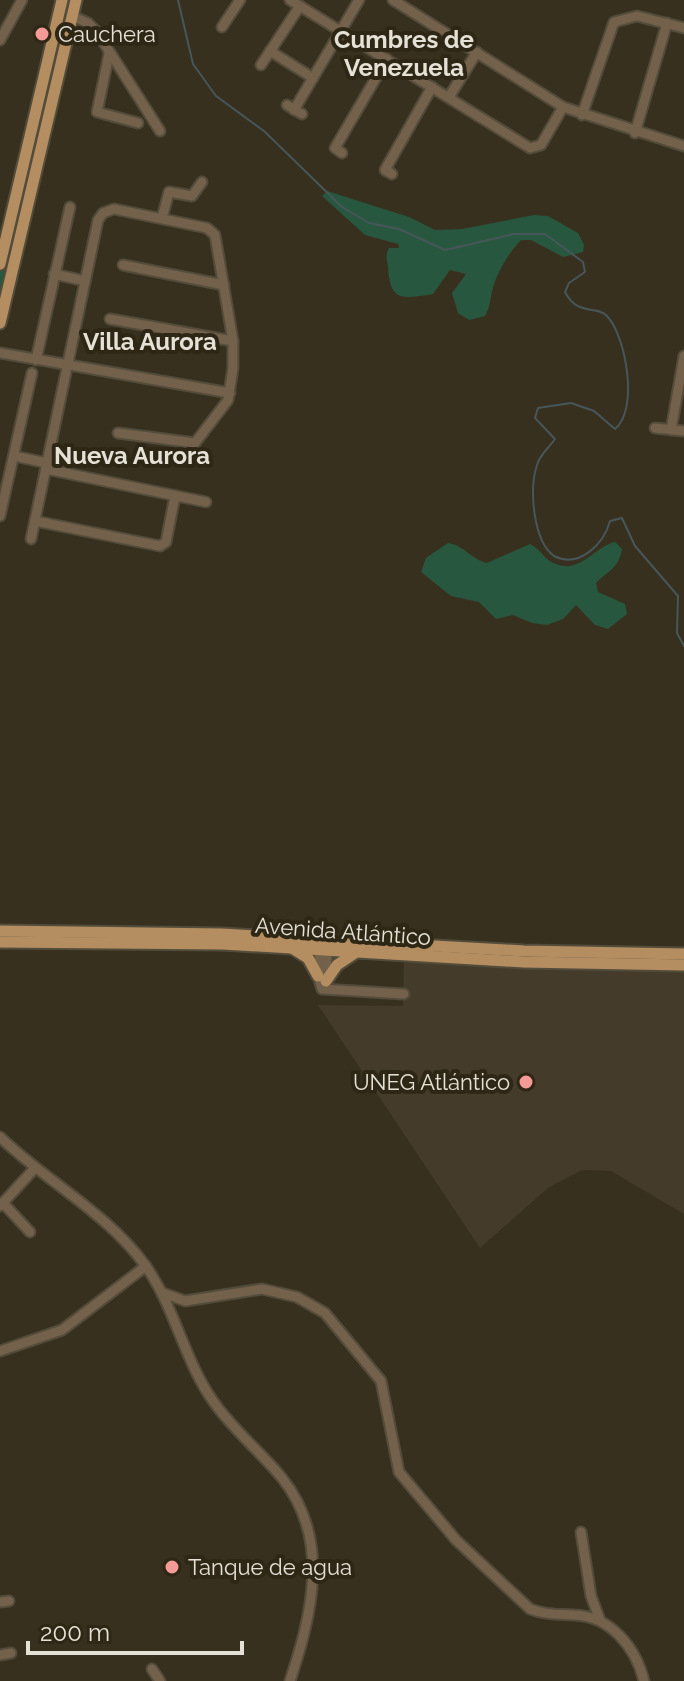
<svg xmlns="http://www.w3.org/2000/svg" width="684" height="1681" font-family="Raleway,sans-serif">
  <rect width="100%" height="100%" fill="#38301e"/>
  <!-- education -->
  <path fill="#443b2a" d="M404 955 684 965V1214L611 1171 582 1170 549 1187 480 1248 318 1005 403 1006Z"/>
  <!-- green -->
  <g fill="#28573f">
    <path d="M62 0H76L0 323V264Z"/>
    <path d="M327 191 409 217 435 230 462 229 534 215 548 216 578 233 584 245 583 252 563 257 531 240H521C508 254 497 272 492 291 490 301 490 307 485 316L469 320 458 313 452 293 466 274 450 270 433 294C402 299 390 302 388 267 387 259 385 256 389 248H399L398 244 365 235 322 196Z"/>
    <path d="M615 542 622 549C619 568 608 571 596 583L598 592 625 604 627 614 608 629 595 625 576 605 563 619 547 625 532 623 513 615 496 619 479 602 451 596 421 572 426 558 448 543C465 546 471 559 487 563L530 544C541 549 545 561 556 564 580 574 594 547 615 542Z"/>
  </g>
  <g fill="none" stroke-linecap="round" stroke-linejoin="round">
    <!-- stream -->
    <path stroke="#465659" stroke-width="2" d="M178 0 193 64 216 96 264 131 342 207 369 223 399 229 445 250 514 234H545L583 262 585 272 569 283 565 292C578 317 597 305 607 316 626 336 639 410 615 429L594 411 571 403 538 408 535 418 555 439C549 448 540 454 537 465 529 489 533 541 554 556 580 569 604 543 610 521L622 518 635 546 678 596 677 633 684 646"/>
    <defs>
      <g id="minor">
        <path d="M290 0 530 148 541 145 563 107"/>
        <path d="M393 0 563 107 684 146"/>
        <path d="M72 16 88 23 97 32 160 131"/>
        <path d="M222 27 240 0"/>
        <path d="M0 40 22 0"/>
        <path d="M270 51 313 78"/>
        <path d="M109 54 97 112 138 123"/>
        <path d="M261 65 300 6"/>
        <path d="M449 97 477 52"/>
        <path d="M287 105 302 114"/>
        <path d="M294 110 359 0"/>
        <path d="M582 115 614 22 637 16 684 28"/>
        <path d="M635 133 667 23"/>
        <path d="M342 153 335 148 387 59"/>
        <path d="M392 174 385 170 432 87"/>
        <path d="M162 218 169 192 192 196 202 182"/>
        <path d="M123 265 224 285"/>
        <path d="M54 274 85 281"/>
        <path d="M110 319 233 341"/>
        <path d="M0 353 230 393"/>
        <path d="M36 360 70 207"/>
        <path d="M655 428 684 431"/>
        <path d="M671 430 684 356"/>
        <path d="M14 456 47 463"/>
        <path d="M46 469 206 502"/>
        <path d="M0 516 32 373"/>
        <path d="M35 521 160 546 166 542 175 496"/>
        <path d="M31 539 98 220 103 213 114 209 207 228 215 235 233 341V368L228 400 195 443 118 433"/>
        <path d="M320 945 318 976 322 989 404 994"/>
        <path d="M325 982 328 945"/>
        <path d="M0 1137C47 1182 106 1212 145 1265 175 1307 184 1360 213 1401 233 1430 260 1451 282 1478 331 1539 312 1614 290 1681"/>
        <path d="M3 1203 30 1232"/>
        <path d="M0 1206 35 1168"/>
        <path d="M163 1293 185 1301 262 1289 297 1297 325 1313 381 1381 399 1472 456 1540 530 1609C545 1615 558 1614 574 1615 611 1616 636 1648 644 1681"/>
        <path d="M0 1351 62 1330 146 1266"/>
        <path d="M581 1532 591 1596 600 1620"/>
        <path d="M0 1602 9 1601"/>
        <path d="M0 1655 11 1653"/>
        <path d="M152 1669 160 1681"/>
      </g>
      <g id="major">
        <path d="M0 264 62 0"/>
        <path d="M0 323 76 0"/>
        <path d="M0 931 222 934 524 951 684 954"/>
        <path d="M0 942 223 944 524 962 684 965"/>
        <path d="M292 948 308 958 318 976"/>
        <path d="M326 981 337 965 355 953"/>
      </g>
    </defs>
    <!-- minor casing -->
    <use href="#minor" stroke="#544c3b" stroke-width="13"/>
    <!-- major casing -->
    <use href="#major" stroke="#544c3b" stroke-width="15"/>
    <!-- minor -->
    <use href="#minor" stroke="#73614b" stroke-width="9"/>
    <!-- major -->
    <use href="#major" stroke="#b48e61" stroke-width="11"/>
  </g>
  <!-- markers -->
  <g fill="#f59b97" stroke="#2e2715" stroke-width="3">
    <circle cx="42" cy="34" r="8"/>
    <circle cx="526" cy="1082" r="8"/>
    <circle cx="172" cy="1567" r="8"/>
  </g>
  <g text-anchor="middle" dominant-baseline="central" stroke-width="8" stroke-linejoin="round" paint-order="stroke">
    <!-- poi labels -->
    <g font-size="22" fill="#e6e1d6" stroke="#2e2715" text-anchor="start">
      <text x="58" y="34">Cauchera</text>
      <text x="510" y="1082" text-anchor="end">UNEG Atlántico</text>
      <text x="188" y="1567">Tanque de agua</text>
    </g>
    <!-- street labels -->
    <g font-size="22" fill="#e6e1d6" stroke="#2e2715">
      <text transform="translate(343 931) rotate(4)">Avenida Atlántico</text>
    </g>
    <!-- neighbourhood labels -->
    <g font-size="24" font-weight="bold" fill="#e6e1d6" stroke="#2e2715">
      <text x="404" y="39">Cumbres de<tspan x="404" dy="28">Venezuela</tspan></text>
      <text x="150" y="341">Villa Aurora</text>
      <text x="132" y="455">Nueva Aurora</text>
    </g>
  </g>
  <!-- scale -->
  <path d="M28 1641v12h214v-12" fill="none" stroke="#e6e1d6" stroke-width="4"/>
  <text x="40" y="1641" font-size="24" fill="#e6e1d6" stroke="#2e2715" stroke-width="6" paint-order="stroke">200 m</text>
</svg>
